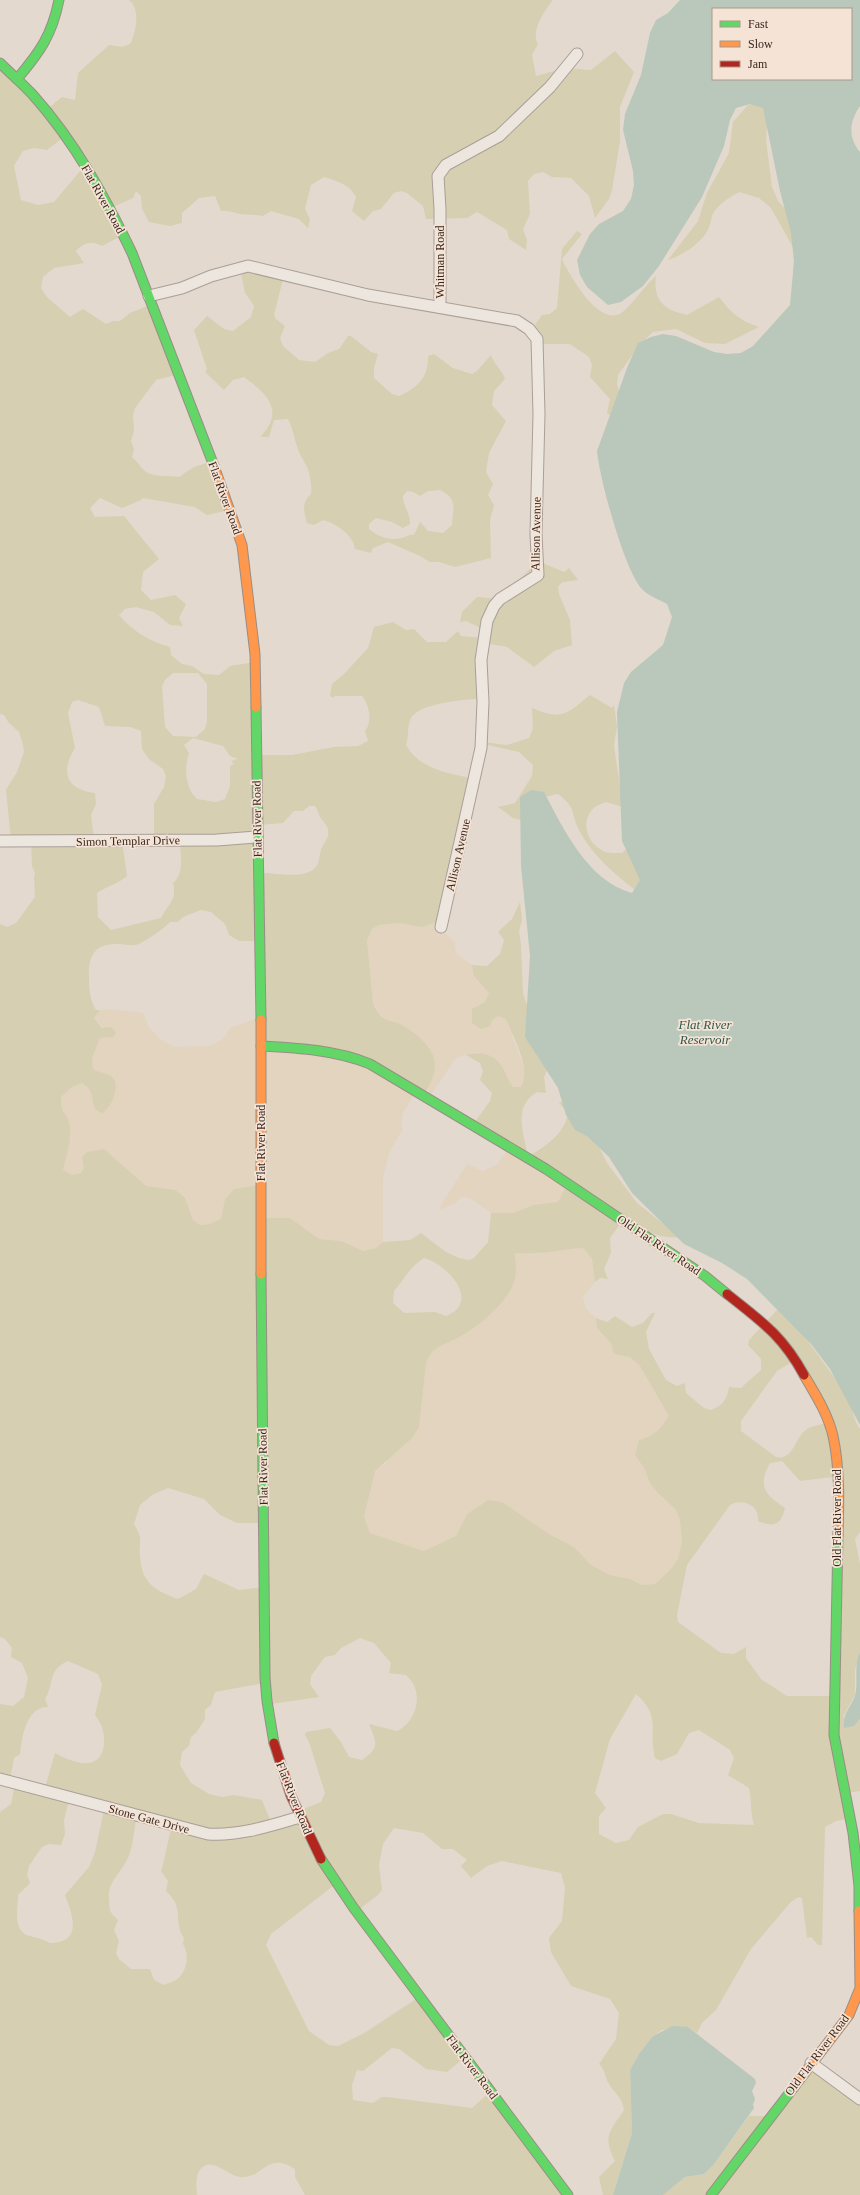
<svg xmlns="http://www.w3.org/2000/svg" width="860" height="2195" font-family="Georgia,serif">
  <rect width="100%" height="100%" fill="#e4d9ce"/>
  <!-- farmland -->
  <g fill="#e3d4bf">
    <path d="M440 921 442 931 455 942V949L458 955 472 965 474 976 489 993 485 1002 472 1009 492 1020 498 1016 506 1019 523 1065 526 1080 521 1087H513L507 1080 500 1064 476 1052 456 1058 430 1096 406 1027 386 1021 373 1004 367 940 372 929 379 925 399 923 422 927Z"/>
    <path d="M111 1009 143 1013 149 1027 161 1040 175 1047 210 1046 223 1039 230 1028 261 1017 344 1054 416 1092 403 1113 401 1123 403 1129 389 1153 383 1179V1242L376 1248 362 1251 341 1241 319 1239 290 1218H265L225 1199 221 1219 210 1224 200 1225 193 1220 185 1198 177 1190 146 1186 138 1180 84 1168 81 1173 72 1175 63 1170 71 1135 61 1109V1097L72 1087 81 1083 90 1089 94 1107 100 1072 93 1069 92 1058 100 1038 112 1037 94 1018 100 1010Z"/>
    <path d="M510 1147 567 1185 558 1202 533 1205 514 1213H491L470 1198 461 1197 454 1204 442 1209 439 1208 467 1164 483 1171 497 1164Z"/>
    <path d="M583 1248 592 1259 595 1282 583 1297 586 1309 596 1318 597 1328 611 1343 614 1354 630 1357 640 1366 670 1416 661 1429 648 1438 639 1440 635 1455 644 1468 650 1483 657 1492 676 1510 680 1520 682 1542 678 1559 670 1570 655 1584 642 1585 630 1579 610 1575 591 1565 574 1547 549 1534 502 1502 488 1500 467 1514 456 1536 424 1551 370 1533 364 1517 375 1471 376 1468 386 1463 429 1353 438 1346 458 1338 515 1278V1253L532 1255 565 1249Z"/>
  </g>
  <!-- green -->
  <g fill="#d6cfb1" fill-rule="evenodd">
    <path d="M129 0H553C545 10 530 32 538 44L532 55 536 76 565 68 591 70 615 51 634 72 620 107V141L612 190 609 199 595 218 589 196 571 178 552 177 543 172 534 174 528 181 530 214 523 229 527 240 526 250 509 239 507 230 477 212 467 218 426 219 423 206 407 193 401 191 394 193 381 209 373 211 364 221 352 211 356 197C349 184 337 181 324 177L311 185 305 209 310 219 308 228 299 219 271 211 263 216C254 214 249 215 240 214 234 213 228 210 221 211L215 196 199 198 182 213V223L170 226 149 222 142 209 141 196 136 191 133 198 113 207 123 235 102 246C91 240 84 243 76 251L84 263 54 268 43 277 41 288 47 297 70 317 83 309 106 324 113 321H120L130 313 152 304 179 374 156 380 135 408 133 415 134 431 131 441 134 449 132 457C137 461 140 467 145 471 153 478 169 475 179 477L194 467 213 461 230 510 207 515 195 507 143 498 141 500 122 508 100 498 90 508 95 517 124 516 159 559 143 572 141 590 151 600 175 595 186 604 179 618 183 626 170 625 154 612 136 607 125 609 119 615C132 631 151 642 170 647L171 655 182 664 192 666 204 674 219 675 230 666 255 662 259 755H292L334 747 358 746 368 741 365 731C373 722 369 704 362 696H335L332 698 330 695 332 684 344 674 368 648 374 627 393 622 406 630 414 629 427 642H446L458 631 461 636 484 638 485 630 466 621 460 622 462 612 477 597 500 599 538 561 564 572 569 568 578 580 563 582 558 586 559 594 570 620 572 645 554 651 534 667 507 647 485 643 484 698C467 700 417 702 410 720 407 728 409 737 406 745 420 770 449 773 475 779L440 921 422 927 399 923 379 925 372 929 367 940 373 1004C387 1029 390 1016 407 1028 421 1037 440 1054 434 1073 433 1080 428 1087 425 1093L372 1063 266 1045 258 941H239L229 935 225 924 211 912 201 910 183 917 178 922H170C165 928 141 945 135 945 130 946 124 944 119 944 94 943 88 956 89 978 89 990 90 1000 96 1010H100L94 1018 102 1028 111 1027 116 1033 113 1037 100 1038 92 1058 93 1069C98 1072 106 1073 111 1076 122 1084 111 1107 103 1113 89 1110 95 1097 89 1089 88 1087 84 1085 82 1083L72 1087 61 1097C60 1115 69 1114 70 1126 72 1140 66 1157 63 1170L72 1175 81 1173 84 1168 82 1157 87 1152 104 1149 146 1186 176 1190 185 1198 193 1220 200 1225 210 1224 221 1219 225 1199 234 1189 261 1185 265 1218H290L319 1239 341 1241 363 1251 376 1248 383 1242 410 1240 421 1233 446 1252 459 1258 469 1260 474 1258 488 1242 491 1213H514L533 1205 558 1202 567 1185 475 1122 490 1101 492 1093 480 1080 483 1071 480 1063 466 1055C478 1051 493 1053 501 1065 506 1072 507 1080 513 1087H521C532 1068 513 1038 506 1019L498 1016 492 1020 490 1026 481 1029 472 1023V1009L485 1002 489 993 474 976 472 965 487 966 500 954 504 940 498 932 512 919 520 902 522 920 519 931 521 945 523 993 548 1068 544 1077 546 1093 537 1092C512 1107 524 1134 528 1157 544 1147 565 1134 568 1113L559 1103 564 1100 594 1137 607 1163 637 1203 680 1237C660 1240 640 1228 623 1220L610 1238 611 1253 604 1269 608 1279 600 1278 595 1282 592 1259 583 1248C560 1249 538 1256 515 1253 515 1261 517 1270 515 1278 511 1300 478 1327 459 1337 445 1345 433 1345 426 1362L419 1427 412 1438 375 1471 364 1517 370 1533 424 1551 456 1536 467 1514 488 1500 502 1502 549 1534 574 1547 591 1565 610 1575 630 1579 642 1585 655 1584 670 1570 678 1559 682 1542 680 1520 676 1510 657 1492 650 1483 644 1468 635 1455 639 1440C654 1437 661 1428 669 1416L640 1366 630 1357 614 1354 611 1343 597 1328 596 1318 607 1322 615 1316 632 1327 643 1323 652 1313H655L646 1332 649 1349 666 1380 677 1386 685 1383 686 1393 704 1408 711 1410C723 1405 727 1400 729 1387L741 1388 761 1370V1359L748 1345 749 1340 779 1308 802 1333 849 1398C853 1408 853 1420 860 1429V1532L855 1539 860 1564V1652L855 1670V1695L843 1717 854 1726 860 1719V1791L846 1793 850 1818 836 1821 825 1827 822 1945H818L811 1937 807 1938 802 1898 798 1897 790 1903 751 1949 716 2010 702 2023 697 2033 688 2027 662 2030 653 2036 639 2054 630 2070 632 2133 613 2195H603L599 2177 615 2161C602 2136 610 2131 624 2110 622 2095 612 2092 607 2080 604 2073 605 2070 599 2064L616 2039 619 2013 610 1999 571 1986 551 1952 549 1938 562 1921 565 1888 561 1873 502 1861 487 1866 471 1878 461 1866 467 1860 453 1849H442L423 1833 394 1828 383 1844 379 1865 382 1890 378 1895 358 1910 337 1883 271 1934 266 1945 309 2031 329 2045 338 2046 366 2032 419 1997 465 2057 447 2072 426 2069 399 2049 392 2048 363 2071 357 2070 352 2085 353 2100 373 2103 382 2097H387L472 2108 490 2092 570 2195H305L295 2177V2169C266 2151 265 2178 241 2177 230 2177 215 2159 204 2166 195 2171 196 2186 197 2195H0V1812L11 1804 15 1784 45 1788 55 1753C73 1763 101 1773 104 1744 105 1733 102 1724 95 1715L102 1685 98 1674 68 1661C47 1670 55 1683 45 1699L48 1707C26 1707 22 1737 20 1754L14 1758 10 1779 0 1778V1704L13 1706 24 1697 28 1678 22 1663 11 1657 12 1648 5 1639 0 1637V924L7 927 16 923 35 897 34 877 35 873 32 866 31 842 11 840 6 790 17 772 24 752 23 745 19 732 9 723 4 715 0 714V61L47 109 62 97 75 100 78 73 109 45 122 47 130 44C136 33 141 9 129 0ZM65 136 86 164 54 202 38 205 21 200 14 166 23 151 34 148 47 150ZM173 673H198L207 684V721L205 729 196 737 173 736 165 727 162 686 165 680ZM78 700 99 707 105 726 130 727 141 731 142 749 149 759 163 769 166 776 164 787 154 804V837L180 840C180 854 185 873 173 883 177 901 169 902 161 918L111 930 98 917 97 893C107 886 118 884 127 876L122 841 94 840 91 815 96 804 95 793C66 790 60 771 75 748L68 713 72 702ZM193 738 223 746 230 756 238 759 231 761 234 764 230 766V786L225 799 216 802 197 799C185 788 184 768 189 753L184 745ZM309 806H315C318 810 318 813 320 817 323 822 327 824 328 830 330 838 323 843 321 850 318 861 320 869 306 873 294 877 275 873 262 873L259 825 283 823 294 811H303ZM424 1258C447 1264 482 1302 446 1316L435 1312 404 1313 393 1303 394 1291C406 1278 408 1268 424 1258ZM797 1359 826 1423C820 1425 812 1426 807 1429 795 1436 794 1461 776 1457L741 1431V1421L777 1371ZM782 1461 800 1481 833 1477 834 1696H787L761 1679 746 1658V1647L734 1654 721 1653 678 1622 677 1615 687 1565 730 1505C742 1498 760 1505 758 1521 774 1528 781 1525 785 1508 765 1494 757 1487 770 1463ZM168 1488 204 1499 220 1515 237 1523H264L265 1587 239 1590 204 1574 196 1589 178 1599C156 1591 141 1583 140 1556 138 1539 145 1543 134 1524L140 1505 152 1495ZM360 1638 374 1643 391 1663 389 1673 406 1675C409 1679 414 1683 415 1688 421 1704 412 1724 397 1731L369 1724C377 1744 380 1747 362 1760L349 1757 341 1742 330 1728 306 1732 305 1735 309 1742 325 1793 321 1802 271 1822 262 1800 234 1795 222 1797 209 1794 191 1783 180 1765 182 1752 189 1746 191 1737 196 1733 205 1719V1710L211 1705 215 1692 265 1683 271 1704 319 1697 310 1684 311 1676 325 1657 335 1655 341 1648ZM636 1694C662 1717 648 1730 655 1758L661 1761 677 1754 689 1733 699 1730 730 1750 734 1758 728 1775 749 1788C752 1801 750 1811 754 1825L699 1823 671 1814H663L638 1827 629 1840 616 1843 599 1834V1816L606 1808 595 1793 610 1739ZM70 1797 104 1810 95 1852 89 1867 65 1895C72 1914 84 1942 50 1943 41 1938 40 1939 30 1936 12 1932 18 1908 18 1895L30 1883 27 1875 29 1866 42 1847 49 1844 61 1845 65 1834 64 1820ZM137 1816 172 1827C167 1842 166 1856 161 1871L168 1881 166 1891C186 1910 172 1920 184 1938L183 1944C190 1954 187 1973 176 1980 173 1982 168 1983 164 1985L154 1980 150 1969H131L119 1959 116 1953 119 1941 114 1930 118 1920C108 1910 110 1911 109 1899 107 1882 121 1873 128 1858 133 1848 134 1828 137 1816Z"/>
    <path d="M757 102 766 110 768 116 766 140 772 187 778 201 795 219 794 249 771 208 759 198 739 192C729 198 716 205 712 216 710 224 709 230 704 236 696 246 681 256 668 260L698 221 707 193 729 153 733 122 748 105Z"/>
    <path d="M577 231 582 234 562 259 564 264C573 279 597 324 620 314 629 309 646 284 656 276 653 301 664 310 687 315L719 297C730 312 740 321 759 327L725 344 705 343 676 329 653 332 641 343 618 375 617 384 620 395 611 416 607 413 610 399 590 377 592 365 589 357 570 344H540L531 331 542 315 550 314 557 308 562 249Z"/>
    <path d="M240 268 284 275 274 315 276 319 285 326 280 338 283 346 299 360 315 362 328 353 339 349 348 336H351L371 352 378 354 374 368V378L392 394 399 396C417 388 429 377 428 356L434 354 453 368 472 374 477 371 491 355C494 365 502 369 505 379L494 391 492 405 506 421 489 453 486 472 493 484 488 495 494 505 490 520 491 558 455 567 439 562H430L420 556 388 542 373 548 371 553 355 549C354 535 335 523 323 520L314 525 307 523C304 511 301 503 311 494 312 487 310 475 308 469 305 462 300 456 298 449 294 438 293 429 288 419L274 420 269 437H261C264 432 269 427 271 421 278 401 257 387 244 377L233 380 224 390 205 372 207 369 194 330 207 316 224 329 233 331 251 317 254 306 245 293ZM440 490C458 499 453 507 452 525L443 533 428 531 420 522 414 535C409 534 407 537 402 538 389 541 379 537 369 529V524L376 518 392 522 403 528 410 524C410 512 403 507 403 496L407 491 413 492 420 496 428 491Z"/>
    <path d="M590 695 612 708 614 705 617 726 614 746 623 807 606 802C603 803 598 805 595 807 579 821 587 843 603 851 609 854 616 853 622 853L632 844 645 897C620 879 593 857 579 830 569 810 578 810 558 794L534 799 521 820 513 818 498 807 515 803 532 776 533 765 519 752 484 744 483 742 507 745 529 738 533 728 532 708C563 721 566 714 590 695Z"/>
    <path d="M808 2067 860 2099V2195H663L685 2177 704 2174 714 2164 749 2116H770Z"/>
  </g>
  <!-- water -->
  <g fill="#b9c8bb" fill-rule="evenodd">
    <path d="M680 0H860V106C849 122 848 138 860 152V1425L830 1369 811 1344 747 1279 722 1263 684 1244 632 1193 609 1157 587 1136 575 1130 566 1115 558 1088 525 1037 530 956 521 866 520 797 531 790 544 792C564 830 588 881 632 893L640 880 622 841 617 712 624 683 631 672 663 645 672 617 667 604C660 600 649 596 643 590 625 574 599 476 597 451L627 368 638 343 651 337 663 334 676 336 714 352 727 354 741 353 753 346 790 305 794 261 791 233 780 191 763 108 750 104 736 108 730 120 724 146 702 197 659 266 643 286 621 302 608 305 587 287 580 275 577 260 590 234 599 224 623 211 631 199 634 185 633 171 623 130 625 114 641 75 650 33 656 20 668 13ZM713 9H851V79H713Z"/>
    <path d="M860 1652V1719L854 1726 844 1728C843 1712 850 1709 855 1696 859 1681 853 1668 860 1652Z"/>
    <path d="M673 2026 688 2027 755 2079 756 2083 752 2091 755 2099 753 2105 754 2108 714 2164 704 2174 685 2177 663 2195H613L632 2133 630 2070 639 2054 653 2036Z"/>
  </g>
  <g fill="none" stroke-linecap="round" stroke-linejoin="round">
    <defs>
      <g id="street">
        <path d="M149 296 182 288 211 276 248 266 368 295 517 321 529 329 537 339 539 414 536 534 538 575 500 599 494 606 487 621 481 660 483 702 481 748 441 927"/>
        <path d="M440 307V209L438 176 446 165 499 136 550 87 577 54"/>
        <path d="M0 841 217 840 257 837"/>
        <path d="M0 1779 208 1834C240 1836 269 1826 300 1817"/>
        <path d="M811 2063 860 2099"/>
      </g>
      <g id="fast">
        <path d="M0 63C11 74 23 84 33 95 75 142 105 197 132 253L214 466"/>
        <path d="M17 79C40 52 52 35 59 0"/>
        <path d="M256 707 261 1020"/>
        <path d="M261 1046C298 1048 336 1050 370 1064L546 1169 705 1276 727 1294"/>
        <path d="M261 1274 265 1677 267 1701 274 1743"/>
        <path d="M838 1535 834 1735 853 1833 859 1886V1911"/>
        <path d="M321 1859 353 1907 568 2195"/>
        <path d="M711 2195 794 2087"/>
      </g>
      <g id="slow">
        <path d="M214 466 242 545 255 654 256 707"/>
        <path d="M261 1020V1274"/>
        <path d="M804 1375C815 1394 828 1414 833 1436 840 1468 839 1503 838 1535"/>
        <path d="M794 2087 849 2015 860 1988 859 1911"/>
      </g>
      <g id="jam">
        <path d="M727 1294C761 1321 782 1335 804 1375"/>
        <path d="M274 1743 291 1796 321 1859"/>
      </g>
    </defs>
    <!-- street casing -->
    <use href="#street" stroke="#a99f97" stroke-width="13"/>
    <!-- fast casing -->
    <use href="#fast" stroke="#998e87" stroke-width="11"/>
    <!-- slow casing -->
    <use href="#slow" stroke="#998e87" stroke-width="11"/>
    <!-- jam casing -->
    <use href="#jam" stroke="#998e87" stroke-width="11"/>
    <!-- street -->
    <use href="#street" stroke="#ece6df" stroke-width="11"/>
    <!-- fast -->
    <use href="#fast" stroke="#63d668" stroke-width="9"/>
    <!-- slow -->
    <use href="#slow" stroke="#ff974d" stroke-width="9"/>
    <!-- jam -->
    <use href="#jam" stroke="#b3261e" stroke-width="9"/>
  </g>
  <g text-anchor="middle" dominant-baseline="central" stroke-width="3.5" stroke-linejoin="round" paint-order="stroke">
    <!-- street labels -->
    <g font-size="12" fill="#38261f" stroke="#f5e4d5">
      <text transform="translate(103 199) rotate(61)">Flat River Road</text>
      <text transform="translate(440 262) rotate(-90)">Whitman Road</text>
      <text transform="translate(225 498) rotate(70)">Flat River Road</text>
      <text transform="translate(536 534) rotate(-89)">Allison Avenue</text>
      <text transform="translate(257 819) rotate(-91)">Flat River Road</text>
      <text transform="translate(128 841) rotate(-1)">Simon Templar Drive</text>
      <text transform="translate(458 855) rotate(-77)">Allison Avenue</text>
      <text transform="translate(261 1143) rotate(-90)">Flat River Road</text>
      <text transform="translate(659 1245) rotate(34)">Old Flat River Road</text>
      <text transform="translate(263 1467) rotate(-91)">Flat River Road</text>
      <text transform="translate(837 1518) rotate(-90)">Old Flat River Road</text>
      <text transform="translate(294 1798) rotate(68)">Flat River Road</text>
      <text transform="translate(149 1819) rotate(15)">Stone Gate Drive</text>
      <text transform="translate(817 2055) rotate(-53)">Old Flat River Road</text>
      <text transform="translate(472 2067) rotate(53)">Flat River Road</text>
    </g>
    <!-- water labels -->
    <g font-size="13" font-style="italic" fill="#2f584c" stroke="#f5e4d5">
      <text x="705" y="1024">Flat River<tspan x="705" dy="15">Reservoir</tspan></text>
    </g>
  </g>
  <!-- legend -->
  <rect x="712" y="8" width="140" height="72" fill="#f5e4d5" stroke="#a9988c"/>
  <rect x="720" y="21" width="20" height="6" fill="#63d668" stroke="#a9988c"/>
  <text x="748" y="28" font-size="12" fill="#38261f">Fast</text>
  <rect x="720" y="41" width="20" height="6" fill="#ff974d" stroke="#a9988c"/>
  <text x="748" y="48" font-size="12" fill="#38261f">Slow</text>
  <rect x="720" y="61" width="20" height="6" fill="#b3261e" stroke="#a9988c"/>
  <text x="748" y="68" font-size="12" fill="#38261f">Jam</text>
</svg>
